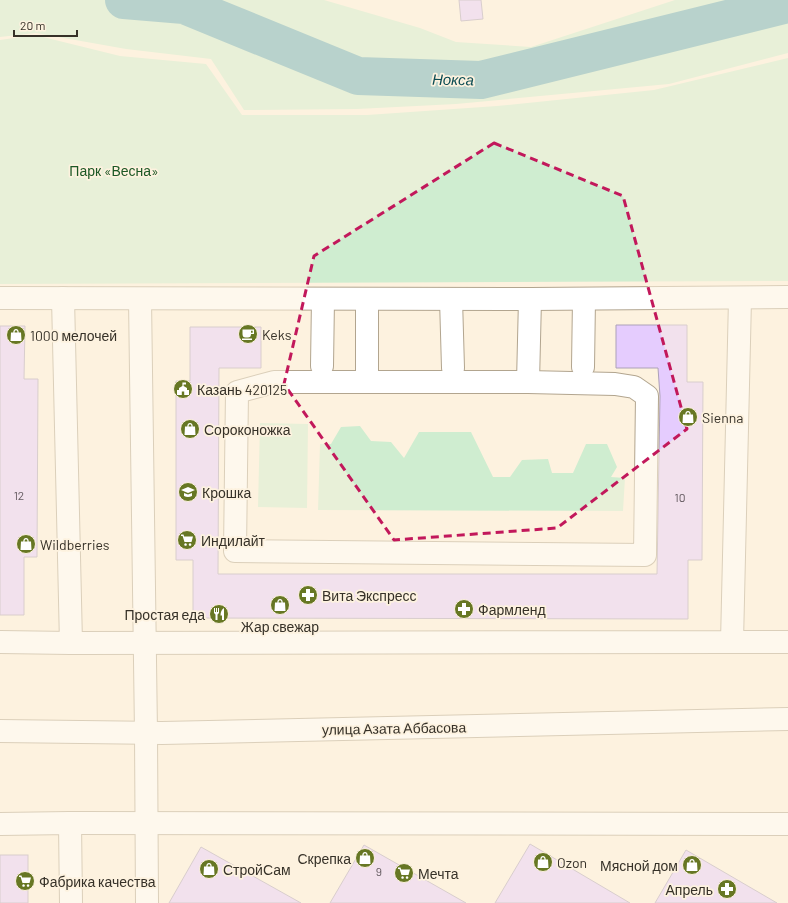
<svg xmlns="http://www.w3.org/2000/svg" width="788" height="903" font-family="Barlow,sans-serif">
  <rect width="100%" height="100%" fill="#fdf2df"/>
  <!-- green -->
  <g fill="#cfedd0">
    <path d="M0 0H324L420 28 456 42 531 47 675 0H788V53L669 84 456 104 357 109 244 110 211 59 126 49 36 33 0 37Z"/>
    <path d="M35 35 120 56 206 64 242 115H367L497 106 654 90 788 58V281L0 284V40Z"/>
    <path d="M260 423 308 424 307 508 258 507Z"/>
    <path d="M360 426 371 441 391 442 404 458 419 432H471L493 477H510L522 460 548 459 552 473H573L586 444H607L617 467 611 477 625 478 623 511 318 510 320 444H331L341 427Z"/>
  </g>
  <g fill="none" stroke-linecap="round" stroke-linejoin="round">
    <!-- river -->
    <path stroke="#65abb5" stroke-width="38" d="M124 0 184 5 358 76 481 80 788 4"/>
  </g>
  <!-- building -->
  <g fill="#e5ccfe" stroke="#aca1b8">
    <path d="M459 0H481L483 19 461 21Z"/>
    <path d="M616 325H687V382H703L702 560H688V619L193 618V560H176V381H190V327H261V368H219L218 574H657L660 396 658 368H616Z"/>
    <path d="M0 326H25L24 379H38L37 557H24V615H0Z"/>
    <path d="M530 844 630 903H495Z"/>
    <path d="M364 845 466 903H330Z"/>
    <path d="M201 847 301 903H169Z"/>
    <path d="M686 850 777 903H655Z"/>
    <rect x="0" y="855" width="28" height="48"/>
  </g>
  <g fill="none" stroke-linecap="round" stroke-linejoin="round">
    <defs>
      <g id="minor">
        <path d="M0 298 530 299 788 297"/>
        <path d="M140 299 146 733 147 903"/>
        <path d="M367 299V381"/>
        <path d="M451 299 453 368"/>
        <path d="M322 366 323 299"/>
        <path d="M583 367 584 299"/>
        <path d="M274 382H528L615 384 634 387 647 396 645 555 235 551 237 392Z"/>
        <path d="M528 382 530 299"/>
        <path d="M0 642 71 643 63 298"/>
        <path d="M732 642H788"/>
        <path d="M71 643 732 642 740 299"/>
        <path d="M0 731 162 733 788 719"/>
        <path d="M70 823 788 824"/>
        <path d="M0 824 70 823 71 903"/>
      </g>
    </defs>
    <!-- minor casing -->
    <use href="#minor" stroke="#b2a58f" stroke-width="24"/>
    <!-- minor -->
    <use href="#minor" stroke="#fff" stroke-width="22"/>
  </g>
  <!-- marked area -->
  <path d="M0 0H788V903H0ZM494 143 623 196 687 429 557 528 394 540 284 384 314 256Z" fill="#fdf2df" fill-opacity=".55" fill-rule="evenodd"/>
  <path fill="none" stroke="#c2185b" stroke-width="3" stroke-dasharray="8 5" stroke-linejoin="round" d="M494 143 623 196 687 429 557 528 394 540 284 384 314 256Z"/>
  <!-- icons -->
  <defs>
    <symbol id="cafe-disc" viewBox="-11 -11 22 22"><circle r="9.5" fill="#677724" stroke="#fdf2df"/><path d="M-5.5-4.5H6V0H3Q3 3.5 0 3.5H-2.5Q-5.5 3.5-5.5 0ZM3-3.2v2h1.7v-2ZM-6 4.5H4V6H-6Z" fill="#fff"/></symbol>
    <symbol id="shop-disc" viewBox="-11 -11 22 22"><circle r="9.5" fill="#677724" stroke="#fdf2df"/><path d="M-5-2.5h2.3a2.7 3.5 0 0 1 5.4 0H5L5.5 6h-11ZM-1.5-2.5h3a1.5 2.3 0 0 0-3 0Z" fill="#fff"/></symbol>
    <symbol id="civic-disc" viewBox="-11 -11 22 22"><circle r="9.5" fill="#677724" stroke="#fdf2df"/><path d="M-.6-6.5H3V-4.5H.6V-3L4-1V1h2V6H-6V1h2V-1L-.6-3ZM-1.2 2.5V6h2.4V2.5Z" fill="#fff"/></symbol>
    <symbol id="school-disc" viewBox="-11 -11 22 22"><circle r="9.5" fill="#677724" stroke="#fdf2df"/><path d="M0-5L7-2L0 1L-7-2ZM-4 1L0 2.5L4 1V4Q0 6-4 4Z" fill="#fff"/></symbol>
    <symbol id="supermarket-disc" viewBox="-11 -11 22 22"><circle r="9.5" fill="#677724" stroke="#fdf2df"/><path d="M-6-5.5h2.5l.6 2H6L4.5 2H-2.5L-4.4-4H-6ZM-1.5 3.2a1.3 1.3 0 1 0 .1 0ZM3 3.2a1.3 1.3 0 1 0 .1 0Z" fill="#fff"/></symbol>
    <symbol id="pharmacy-disc" viewBox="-11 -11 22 22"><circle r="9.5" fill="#677724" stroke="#fdf2df"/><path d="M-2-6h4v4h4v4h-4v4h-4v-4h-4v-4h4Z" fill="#fff"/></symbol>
    <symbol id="restaurant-disc" viewBox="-11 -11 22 22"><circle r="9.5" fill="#677724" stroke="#fdf2df"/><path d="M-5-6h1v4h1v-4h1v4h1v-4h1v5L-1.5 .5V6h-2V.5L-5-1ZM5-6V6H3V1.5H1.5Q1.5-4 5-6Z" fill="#fff"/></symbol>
  </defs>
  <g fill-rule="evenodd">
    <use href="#cafe-disc" x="237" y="323" width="22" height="22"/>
    <use href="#shop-disc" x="5" y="324" width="22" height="22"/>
    <use href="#civic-disc" x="172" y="378" width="22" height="22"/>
    <use href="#shop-disc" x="677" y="406" width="22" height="22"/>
    <use href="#shop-disc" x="179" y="418" width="22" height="22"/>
    <use href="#school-disc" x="177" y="481" width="22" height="22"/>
    <use href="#supermarket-disc" x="176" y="529" width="22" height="22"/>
    <use href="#shop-disc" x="15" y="533" width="22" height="22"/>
    <use href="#pharmacy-disc" x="297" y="584" width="22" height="22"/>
    <use href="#shop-disc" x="269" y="594" width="22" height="22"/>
    <use href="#pharmacy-disc" x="453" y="598" width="22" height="22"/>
    <use href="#restaurant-disc" x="208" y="603" width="22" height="22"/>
    <use href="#shop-disc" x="354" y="847" width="22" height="22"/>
    <use href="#shop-disc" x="532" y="851" width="22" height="22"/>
    <use href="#shop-disc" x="681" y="854" width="22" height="22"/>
    <use href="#shop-disc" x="198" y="858" width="22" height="22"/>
    <use href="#supermarket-disc" x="393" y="862" width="22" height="22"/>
    <use href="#supermarket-disc" x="14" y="870" width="22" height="22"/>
    <use href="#pharmacy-disc" x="716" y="878" width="22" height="22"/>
  </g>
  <g text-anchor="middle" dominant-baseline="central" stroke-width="3.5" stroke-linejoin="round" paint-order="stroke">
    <!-- number labels -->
    <g font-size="12" fill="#62585e">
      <text x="19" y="495">12</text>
      <text x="680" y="497">10</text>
      <text x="379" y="871">9</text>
    </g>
    <!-- park labels -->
    <g font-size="14" fill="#1c5825" stroke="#fdf2df">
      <text x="114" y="170">Парк «Весна»</text>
    </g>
    <!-- poi labels -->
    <g font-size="14" fill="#363128" stroke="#fdf2df" text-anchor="start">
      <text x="262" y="334">Keks</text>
      <text x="30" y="335">1000 мелочей</text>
      <text x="197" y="389">Казань 420125</text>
      <text x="702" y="417">Sienna</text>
      <text x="204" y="429">Сороконожка</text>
      <text x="202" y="492">Крошка</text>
      <text x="201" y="540">Индилайт</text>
      <text x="40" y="544">Wildberries</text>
      <text x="322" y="595">Вита Экспресс</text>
      <text x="478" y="609">Фармленд</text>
      <text x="205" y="614" text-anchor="end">Простая еда</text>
      <text x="280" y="626" text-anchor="middle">Жар свежар</text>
      <text x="351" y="858" text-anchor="end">Скрепка</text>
      <text x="557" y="862">Ozon</text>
      <text x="678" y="865" text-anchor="end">Мясной дом</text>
      <text x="223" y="869">СтройСам</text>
      <text x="418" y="873">Мечта</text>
      <text x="39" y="881">Фабрика качества</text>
      <text x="713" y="889" text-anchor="end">Апрель</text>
    </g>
    <!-- street labels -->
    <g font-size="14" fill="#363128" stroke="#fdf2df">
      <text transform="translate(394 728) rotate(-1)">улица Азата Аббасова</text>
    </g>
    <!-- water labels -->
    <g font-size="15" font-style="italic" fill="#0d4d54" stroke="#fdf2df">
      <text transform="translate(453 79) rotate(1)">Нокса</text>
    </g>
  </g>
  <!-- scale -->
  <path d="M14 30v6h63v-6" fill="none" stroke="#363128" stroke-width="2"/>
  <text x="20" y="30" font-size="12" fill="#363128" stroke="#fdf2df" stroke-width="3" paint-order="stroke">20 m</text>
</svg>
